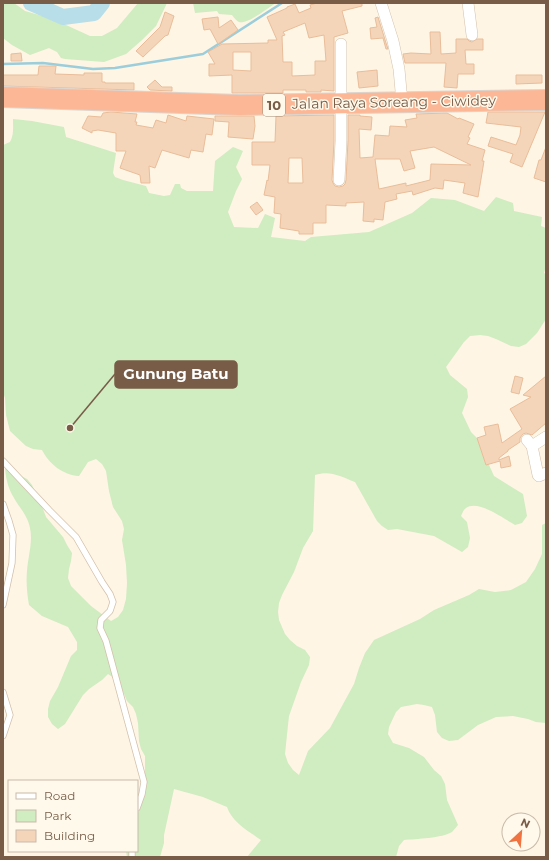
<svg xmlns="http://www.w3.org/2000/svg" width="549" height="860" font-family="Montserrat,sans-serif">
  <rect width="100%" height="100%" fill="#fef5e4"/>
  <!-- green -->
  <g fill="#d0ecc1">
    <path d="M3 3H14L25 11 53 19 90 36H102L117 28 138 3H167L156 26 142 40 126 54 104 62 65 59 61 58 57 52 49 48 30 55 12 45 3 38Z"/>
    <path d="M193 3H276C269 7 247 25 239 22 237 21 234 18 232 15L219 14 217 11 195 13Z"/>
    <path d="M13 119 32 121 64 127 66 137 116 153 113 173 115 177 123 180 146 186 149 193 164 196 170 195 175 184H180L181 188 187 191H213L215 161 233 147 243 151 236 167 242 179 236 191 228 212 234 227 258 228 265 214 275 218 271 237 305 241 311 237 369 232 412 213 431 198 455 200 484 211 496 197 513 203 514 211 542 217 541 226 546 228V266L544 273 546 274V319L537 333 526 344 519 347 511 346 496 339 488 336 480 335 470 336 464 342 446 367 450 375 467 389 468 397 462 413 471 432 477 438 494 476 523 494 527 516 522 523 515 525C504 519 478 499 466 508 463 510 462 514 461 516L467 522 470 538 468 547 462 552 434 536 397 529 388 530 382 526 377 521 355 482C340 476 330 470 315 475L313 531 303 548 294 572 282 595 279 603 278 612 279 620 285 634 290 640 297 646 305 650 310 657 309 665 301 682 289 716 288 725 285 754 288 763 293 770 299 775 308 751 330 728 354 684 359 668 365 653 374 640 420 619 434 610 469 595 479 589 495 592 511 590 526 582 535 569 542 554V525L546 523V723L536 722 528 719 513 716 496 717 478 725 458 740 449 741 442 738 437 732 435 715 432 707 424 705 417 704 401 707 396 712 389 727 388 734 393 743 409 748 424 757 434 770 441 776 445 784 447 800 458 825C456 827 454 830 452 832 442 838 416 839 404 840L399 846 396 857H247L261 840C248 831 232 822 227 807L203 797 174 789 164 835V843L160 857H127L126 851H137V815L141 806 145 780V756L141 749 139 741 138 723 136 714 133 707 127 701 122 689 111 676 108 674 102 680 89 689 83 695 65 724 58 729 52 724 48 717V709L50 701 58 687 71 656 77 650V642L68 627 42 616 29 605C27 594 26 582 27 571 28 557 33 542 30 528 28 516 19 507 14 498 8 488 6 479 5 468L27 479 32 485 43 509 46 517 63 537 67 545 72 553 71 561 69 569 68 578 71 586 91 606 111 621 118 617 123 610 126 599 127 583 126 565 122 540 124 529 122 521 113 507 109 491 106 471 102 464 96 459 88 462 79 476C63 475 49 464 42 450L33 449 26 446 10 431 6 415 5 398 3 392V145L10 142C14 135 13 128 13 119Z"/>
  </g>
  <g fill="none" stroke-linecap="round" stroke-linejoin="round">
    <!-- stream -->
    <path stroke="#9ccddb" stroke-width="2.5" d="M3 64 43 63 93 69 115 68 203 54 282 3"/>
    <!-- river -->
    <path stroke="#b7dee9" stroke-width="16" d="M31 3 63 17 94 13 102 3"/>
  </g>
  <!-- building -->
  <g fill="#f5d5b9" stroke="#e9bd99" fill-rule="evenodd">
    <path d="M317 3H362V6L342 11 348 33 334 37V91L321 90V92H306V90H283V93H232V75L209 76V64H215L208 52 222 44 268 43V40H277L267 17 287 8V7L295 4 299 13 311 8 310 5ZM305 23 309 38 324 35 326 61H315V75L292 76V62H283L282 36 285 35 283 32ZM233 52H251V71L233 70Z"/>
    <path d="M165 12 174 16 168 35 165 36 143 57 136 51 160 27Z"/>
    <path d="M218 17 219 28 231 20 238 30 218 44 210 29 204 30 202 19Z"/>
    <path d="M378 17 386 43 388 49H386L383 38 371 39 370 28 377 27 375 18Z"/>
    <path d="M430 32H440L441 54 456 53V39H467L469 41 472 42 477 39H483V50H465L466 64H474V74H458L457 88 444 87 446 63H405L403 54 411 53 431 54Z"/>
    <path d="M21 53 22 61H11V54Z"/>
    <path d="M39 66H56L55 74 84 75V73H102V82H105V83H134V90L3 86V75H38Z"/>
    <path d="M377 70 378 86 359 88 357 72Z"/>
    <path d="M516 75H542V83L516 84Z"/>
    <path d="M155 80 162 87H172V91L150 90 147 87Z"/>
    <path d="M111 112 137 114 135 122H137L136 125 153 128 156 120 166 123 168 115 186 121 187 116 214 119 212 135 206 134 203 152 191 150 189 158 162 150 155 168 149 166 150 183H141L140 175 120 168 126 151H116V133L98 130 92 131V133L82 128 88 116 101 117 103 113Z"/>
    <path d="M488 112H545L522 167 510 162 513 154 488 146 491 137 516 145 520 135 521 127 486 123Z"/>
    <path d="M447 113 458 119 459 118 474 124 468 137 470 138 467 144 485 150 482 161H484L478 197 463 193 465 183 444 180 443 189 435 188 413 195 412 191 396 194 397 199 385 202 383 220 374 219V222L363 221 364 202 346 203V206L326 205V223H313V234H299V231L280 228 281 214 274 213 275 197 264 195 267 180 268 181 270 165H252V142H275L276 116 334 115V141L332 180 333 183 335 186 339 187 343 186 345 184 346 180 348 141V115H360V116L372 117 371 130 359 129 360 158 373 157 375 135 389 136 390 126 407 127 405 120 417 118 416 114ZM434 147 471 165 431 164 430 180 406 186V183L379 189 375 159H400L404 171 415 168 410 151ZM289 158H302L303 183H288Z"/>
    <path d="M215 116H254L255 126 253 139 228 137 229 122 215 121Z"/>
    <path d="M546 147V182L534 178 539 160H541Z"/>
    <path d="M257 202 263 210 256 215 250 207Z"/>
    <path d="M515 376 523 378 519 394 511 392Z"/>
    <path d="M546 376V423L532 435 526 433 523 434 520 438V442L508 450V451L499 458V460L509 456 511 466 501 468 500 461 486 465 477 438 486 435 484 427 498 424 502 443 522 429 510 409 531 397 523 395Z"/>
  </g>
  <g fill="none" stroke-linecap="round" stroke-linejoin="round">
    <defs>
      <g id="lane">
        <path d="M3 461 49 510 76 537 102 582 110 594 113 602 110 611 101 620 100 628 106 641 144 782 142 794 137 808"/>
        <path d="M3 504 9 521 13 535 12 563 3 605"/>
        <path d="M3 692 10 715 3 736"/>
        <path d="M132 851V857"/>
      </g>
      <g id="street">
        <path d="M381 3 393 41 399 69 402 102"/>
        <path d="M468 3 472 35"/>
        <path d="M339 180 341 141V44"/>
        <path d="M527 440 532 446 546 437"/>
        <path d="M532 446 538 475 539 476 546 473"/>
      </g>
      <path id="highway" d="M3 97 239 105 546 100"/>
    </defs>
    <!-- lane casing -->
    <use href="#lane" stroke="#d2c0ab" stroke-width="7"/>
    <!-- street casing -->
    <use href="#street" stroke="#d2c0ab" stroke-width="12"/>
    <!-- highway casing -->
    <use href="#highway" stroke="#dcd5cf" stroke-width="22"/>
    <!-- lane -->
    <use href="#lane" stroke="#fff" stroke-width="5.5"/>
    <!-- street -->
    <use href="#street" stroke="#fff" stroke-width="11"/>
    <!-- highway -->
    <use href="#highway" stroke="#fcb896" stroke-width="20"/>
  </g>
  <g text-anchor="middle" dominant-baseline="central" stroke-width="3" stroke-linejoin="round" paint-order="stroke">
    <!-- shield labels -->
    <rect fill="#fff9eb" stroke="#a08b78" stroke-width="1" x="263" y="94" width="22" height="22" rx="3"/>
    <g font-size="13" font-weight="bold" fill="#785c47">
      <text x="274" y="105">10</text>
    </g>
    <!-- street labels -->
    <g font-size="14" fill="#785c47" stroke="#fff9eb">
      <text transform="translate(394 102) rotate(-1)">Jalan Raya Soreang - Ciwidey</text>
    </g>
  </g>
  <!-- callouts -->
  <path fill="none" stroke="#785c47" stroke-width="1.5" d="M70 428L115 374"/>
  <circle fill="#785c47" stroke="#fff9eb" stroke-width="1.5" cx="70" cy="428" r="4"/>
  <rect fill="#785c47" stroke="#785c47" stroke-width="1.5" x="115" y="361" width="122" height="27" rx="4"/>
  <g font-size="15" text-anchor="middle" font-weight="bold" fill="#fff">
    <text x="176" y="379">Gunung Batu</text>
  </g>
  <!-- border -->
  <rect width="549" height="860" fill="none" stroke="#785c47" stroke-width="8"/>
  <!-- legend -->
  <rect x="8" y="780" width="130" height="72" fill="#fff9eb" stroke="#c9baa9"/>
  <rect x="16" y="793" width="20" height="6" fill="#ffffff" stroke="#c9baa9"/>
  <text x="44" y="800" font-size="12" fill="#785c47">Road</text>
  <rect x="16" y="810" width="20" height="12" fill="#d0ecc1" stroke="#c9baa9"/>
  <text x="44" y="820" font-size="12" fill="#785c47">Park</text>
  <rect x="16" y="830" width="20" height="12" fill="#f5d5b9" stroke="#c9baa9"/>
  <text x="44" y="840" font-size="12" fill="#785c47">Building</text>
  <!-- north arrow -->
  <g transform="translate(521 832) rotate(26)"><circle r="19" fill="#fff9eb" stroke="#c9baa9"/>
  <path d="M0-3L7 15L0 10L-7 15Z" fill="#ef7441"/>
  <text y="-6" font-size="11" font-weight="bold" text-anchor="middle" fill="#785c47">N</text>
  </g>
</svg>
